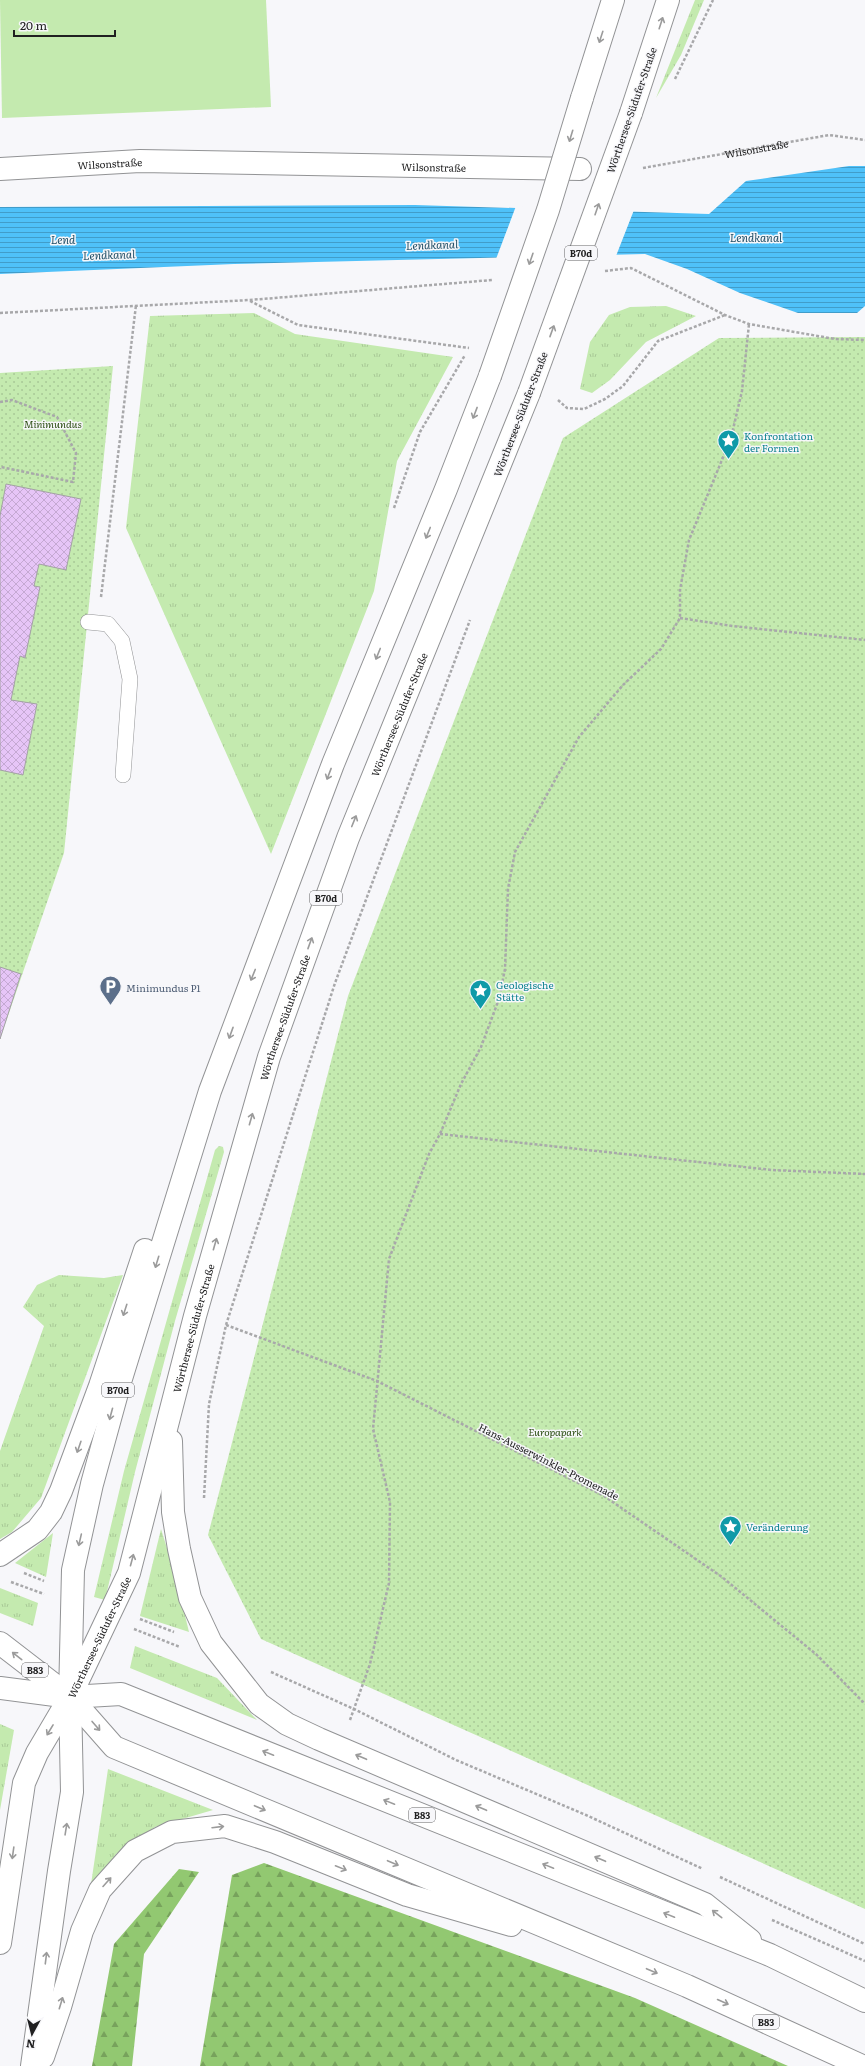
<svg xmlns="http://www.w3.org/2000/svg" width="865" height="2066" font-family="Literata,serif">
  <defs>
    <pattern id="grass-tufts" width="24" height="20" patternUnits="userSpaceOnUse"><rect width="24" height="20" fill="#c4eaaf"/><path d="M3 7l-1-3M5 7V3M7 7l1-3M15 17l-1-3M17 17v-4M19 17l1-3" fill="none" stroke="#a8c896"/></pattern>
    <pattern id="forest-firs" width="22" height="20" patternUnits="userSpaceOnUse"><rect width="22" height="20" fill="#92c871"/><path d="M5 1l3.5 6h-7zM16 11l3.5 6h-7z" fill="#77a25c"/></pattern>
    <pattern id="park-dots" width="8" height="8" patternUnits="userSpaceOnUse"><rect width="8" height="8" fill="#c4eaaf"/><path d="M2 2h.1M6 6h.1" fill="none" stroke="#a8c896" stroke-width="1.8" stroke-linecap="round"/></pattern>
    <pattern id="water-rules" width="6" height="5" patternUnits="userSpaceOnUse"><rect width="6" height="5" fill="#4fc1f9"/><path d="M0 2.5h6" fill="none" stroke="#419cc9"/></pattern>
    <pattern id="building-cross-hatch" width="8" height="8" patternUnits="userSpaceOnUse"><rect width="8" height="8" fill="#e6c5f7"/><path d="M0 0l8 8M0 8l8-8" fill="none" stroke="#c5a9d3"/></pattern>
  </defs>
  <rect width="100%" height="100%" fill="#f7f7fa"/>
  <!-- grass -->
  <g fill="url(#grass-tufts)">
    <path d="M695 0H704L681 55 656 98Z"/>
    <path d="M666 306 696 316 646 342 610 380 592 393 580 389 590 342 609 315 630 307Z"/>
    <path d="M254 313 295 334 453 357 397 461 374 591 271 854 126 528 150 316Z"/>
    <path d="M219 1146 223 1147 224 1152 175 1321 135 1472 105 1600 94 1597 124 1471 215 1150Z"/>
    <path d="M59 1275 104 1278 123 1275 41 1498 12 1532 0 1539V1451L44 1326 23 1307 37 1285Z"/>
    <path d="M161 1529 175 1574 189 1632 140 1616Z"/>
    <path d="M53 1533 46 1577 15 1563Z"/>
    <path d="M0 1588 38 1603 33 1626 0 1613Z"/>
    <path d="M135 1646 217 1678 257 1720 130 1668Z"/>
    <path d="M0 1724 14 1730 0 1810Z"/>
    <path d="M108 1769 213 1810 155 1827 116 1854 90 1891Z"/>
  </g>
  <!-- forest -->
  <g fill="url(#forest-firs)">
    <path d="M264 1863 635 1998 788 2066H200L232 1875Z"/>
    <path d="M179 1869 199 1872 144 1954 132 2066H92L114 1944Z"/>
  </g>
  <!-- park -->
  <g fill="url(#park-dots)">
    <path d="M865 337V1909L261 1639 208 1535 348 996 563 438 719 338Z"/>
    <path d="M113 366 64 853 0 1039V373Z"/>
  </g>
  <!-- pitch -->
  <path fill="#c4eaaf" d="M0 0H266L271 107 2 118Z"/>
  <!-- water -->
  <path fill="url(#water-rules)" d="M849 166H865V306L857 313H798L740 293 687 269 645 254 234 264 0 274V207L415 205 709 214 746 181Z"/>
  <!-- pier -->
  <path fill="#f7f7fa" d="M516 206 634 210 616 256 496 259Z"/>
  <!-- building -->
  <g fill="url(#building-cross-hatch)" stroke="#a3a2a4">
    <path d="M6 484 81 499 66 570 39 564 34 586 40 587 25 658 20 656 11 700 37 704 23 775 0 770V516Z"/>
    <path d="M0 967 21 974 0 1039Z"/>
  </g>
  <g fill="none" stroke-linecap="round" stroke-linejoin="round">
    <defs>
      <path id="service" d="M88 622 108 624 122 641 130 679 123 775"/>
      <g id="minor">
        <path id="s2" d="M0 169 140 161 580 169"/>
      </g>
      <g id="primary">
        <path d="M582 98 613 0"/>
        <path d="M631 113 668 0"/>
        <path d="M171 1441 173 1512 179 1549 190 1598 211 1643 259 1704 287 1724 319 1739 705 1904 750 1940"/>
        <path d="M0 1555 37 1530 51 1512 61 1491 100 1386 145 1250"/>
        <path d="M0 1643 70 1697 114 1747 687 1986 862 2066"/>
        <path d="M0 1688 70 1697 121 1694 770 1955 865 2001"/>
        <path id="s3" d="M0 1943 24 1783 37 1753 70 1697 129 1573 195 1316 269 1057 348 838 529 393"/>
        <path d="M43 2057 60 2007 82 1931 100 1890 135 1851 172 1832 225 1826 275 1842 407 1895 511 1925"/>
        <path d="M32 2066 59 1871 72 1792 70 1697 73 1570 92 1484 120 1382 210 1091 333 764 446 489 490 376"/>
      </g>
    </defs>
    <!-- service casing -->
    <use href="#service" stroke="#929395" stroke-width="16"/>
    <!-- minor casing -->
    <use href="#minor" stroke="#929395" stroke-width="24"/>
    <!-- primary casing -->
    <use href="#primary" stroke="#929395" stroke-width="24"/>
    <!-- path -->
    <g stroke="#a8a8aa" stroke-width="2.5" stroke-dasharray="3 2" stroke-linecap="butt">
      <path d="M675 79 713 0"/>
      <path id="s1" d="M643 168 829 135 865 140"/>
      <path d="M605 271 631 268 725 315 749 324 835 339 865 340"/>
      <path d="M250 301 298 325 469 348"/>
      <path d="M0 313 250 300 492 280"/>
      <path d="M558 400 567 408 584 409 605 399 623 386 658 341 725 315"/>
      <path d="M0 402 12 400 57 417 76 453 73 482 1 467 0 469"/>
      <path d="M394 508 420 432 465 355"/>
      <path d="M101 597 136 305"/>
      <path d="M680 618 732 626 865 640"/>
      <path d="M440 1134 772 1170 865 1174"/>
      <path d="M226 1325 377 1381 604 1496 722 1577 817 1655 865 1704"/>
      <path d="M204 1498 209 1404 226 1325 335 983 470 620"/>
      <path d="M24 1573 44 1581"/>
      <path d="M11 1582 44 1594"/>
      <path d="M140 1619 174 1632"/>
      <path d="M134 1629 180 1647"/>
      <path d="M271 1672 354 1709 456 1760 586 1815 703 1869"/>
      <path d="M350 1720 370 1664 389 1583 390 1502 373 1429 389 1259 429 1154 440 1134 461 1084 481 1047 499 999 505 969 508 889 515 852 579 737 623 685 661 649 680 618V590L689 540 731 438 742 391 749 324"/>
      <path d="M720 1877 865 1944"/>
      <path d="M772 1920 865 1961"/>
    </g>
    <!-- service -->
    <use href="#service" stroke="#fff" stroke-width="15"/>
    <!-- minor -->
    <use href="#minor" stroke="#fff" stroke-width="22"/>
    <!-- primary -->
    <use href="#primary" stroke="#fff" stroke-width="22"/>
    <defs>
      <g id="primary-bridge">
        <path d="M490 376 548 210 582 98"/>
        <path d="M529 393 631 113"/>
      </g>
    </defs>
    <!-- primary-bridge casing -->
    <use href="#primary-bridge" stroke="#929395" stroke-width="24" stroke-linecap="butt"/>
    <!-- primary-bridge -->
    <use href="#primary-bridge" stroke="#fff" stroke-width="22"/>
  </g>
  <!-- one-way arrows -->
  <defs><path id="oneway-shaft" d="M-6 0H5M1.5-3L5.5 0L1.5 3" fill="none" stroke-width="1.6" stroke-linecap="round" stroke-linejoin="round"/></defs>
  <g stroke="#9b9b9b">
    <use href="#oneway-shaft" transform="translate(661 23) rotate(-72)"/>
    <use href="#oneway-shaft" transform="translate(601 37) rotate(108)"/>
    <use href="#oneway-shaft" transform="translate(571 136) rotate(107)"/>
    <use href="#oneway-shaft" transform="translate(597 209) rotate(-71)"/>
    <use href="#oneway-shaft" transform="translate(531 259) rotate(109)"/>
    <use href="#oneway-shaft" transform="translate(552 331) rotate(-70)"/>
    <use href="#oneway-shaft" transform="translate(475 413) rotate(111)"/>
    <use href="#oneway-shaft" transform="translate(428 533) rotate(112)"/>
    <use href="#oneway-shaft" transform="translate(378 654) rotate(112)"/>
    <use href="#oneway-shaft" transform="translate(329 774) rotate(111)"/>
    <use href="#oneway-shaft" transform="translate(354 821) rotate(-68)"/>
    <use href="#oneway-shaft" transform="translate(310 943) rotate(-70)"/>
    <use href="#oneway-shaft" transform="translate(253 975) rotate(112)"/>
    <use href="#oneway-shaft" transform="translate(231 1033) rotate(110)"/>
    <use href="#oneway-shaft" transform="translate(251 1119) rotate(-74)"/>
    <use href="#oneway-shaft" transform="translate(215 1244) rotate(-74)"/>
    <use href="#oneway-shaft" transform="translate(157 1262) rotate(107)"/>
    <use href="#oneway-shaft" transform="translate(125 1310) rotate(108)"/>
    <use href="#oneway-shaft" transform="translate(111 1414) rotate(105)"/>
    <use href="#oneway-shaft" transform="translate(79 1447) rotate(109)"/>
    <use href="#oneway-shaft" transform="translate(80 1540) rotate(103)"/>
    <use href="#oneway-shaft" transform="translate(132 1560) rotate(-75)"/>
    <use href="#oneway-shaft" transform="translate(17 1656) rotate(-142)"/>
    <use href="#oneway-shaft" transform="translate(96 1726) rotate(49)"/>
    <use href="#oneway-shaft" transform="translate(50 1730) rotate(121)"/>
    <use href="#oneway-shaft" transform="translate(268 1753) rotate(-158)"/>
    <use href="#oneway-shaft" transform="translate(361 1757) rotate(-157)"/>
    <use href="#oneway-shaft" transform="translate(389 1802) rotate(-158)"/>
    <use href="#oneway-shaft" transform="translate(260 1808) rotate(23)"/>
    <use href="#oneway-shaft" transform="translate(481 1808) rotate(-157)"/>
    <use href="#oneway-shaft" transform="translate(218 1827) rotate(-7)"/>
    <use href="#oneway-shaft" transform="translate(66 1829) rotate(-81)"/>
    <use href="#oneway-shaft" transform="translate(13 1853) rotate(98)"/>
    <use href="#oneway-shaft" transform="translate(600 1859) rotate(-157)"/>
    <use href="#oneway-shaft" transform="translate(393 1863) rotate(23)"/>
    <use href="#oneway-shaft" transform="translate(548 1866) rotate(-158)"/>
    <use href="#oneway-shaft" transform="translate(341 1868) rotate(22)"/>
    <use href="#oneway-shaft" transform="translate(107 1882) rotate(-48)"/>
    <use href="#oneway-shaft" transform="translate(717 1914) rotate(-142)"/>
    <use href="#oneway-shaft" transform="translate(669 1915) rotate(-158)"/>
    <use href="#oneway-shaft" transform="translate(46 1958) rotate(-83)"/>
    <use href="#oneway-shaft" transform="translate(652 1971) rotate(23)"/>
    <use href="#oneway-shaft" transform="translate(723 2002) rotate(24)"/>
    <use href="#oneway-shaft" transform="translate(61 2003) rotate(-73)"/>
  </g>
  <!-- icons -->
  <defs>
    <symbol id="sight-pin" viewBox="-11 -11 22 30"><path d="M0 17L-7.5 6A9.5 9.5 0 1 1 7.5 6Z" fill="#0f9aa8" stroke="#f7f7fa"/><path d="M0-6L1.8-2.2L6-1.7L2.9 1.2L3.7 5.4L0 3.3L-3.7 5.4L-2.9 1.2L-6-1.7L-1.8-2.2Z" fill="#fff"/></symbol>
    <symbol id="parking-pin" viewBox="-11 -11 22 30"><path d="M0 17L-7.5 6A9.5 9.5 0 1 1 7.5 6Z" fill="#5c6f8a" stroke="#f7f7fa"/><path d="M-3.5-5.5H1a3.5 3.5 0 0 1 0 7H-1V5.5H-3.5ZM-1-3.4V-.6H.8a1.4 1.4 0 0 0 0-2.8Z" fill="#fff"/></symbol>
  </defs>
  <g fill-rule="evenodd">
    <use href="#sight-pin" x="716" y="428" width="25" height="34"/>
    <use href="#parking-pin" x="98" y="974" width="25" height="34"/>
    <use href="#sight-pin" x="468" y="978" width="25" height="34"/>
    <use href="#sight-pin" x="718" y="1514" width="25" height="34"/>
  </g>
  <g text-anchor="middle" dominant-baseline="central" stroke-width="3" stroke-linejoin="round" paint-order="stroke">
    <!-- shield labels -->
    <g fill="#f7f7fa" stroke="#606062" stroke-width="1">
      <rect x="565" y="246" width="32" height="14" rx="3"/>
      <rect x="310" y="891" width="32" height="14" rx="3"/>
      <rect x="102" y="1383" width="32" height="14" rx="3"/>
      <rect x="22" y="1663" width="26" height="14" rx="3"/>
      <rect x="409" y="1808" width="26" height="14" rx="3"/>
      <rect x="753" y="2015" width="26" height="14" rx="3"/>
    </g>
    <g font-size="9" font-weight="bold" fill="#202021">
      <text x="581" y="253">B70d</text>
      <text x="326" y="898">B70d</text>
      <text x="118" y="1390">B70d</text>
      <text x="35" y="1670">B83</text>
      <text x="422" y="1815">B83</text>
      <text x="766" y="2022">B83</text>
    </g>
    <!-- street labels -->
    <g font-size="10" fill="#202021" stroke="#f7f7fa">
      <text transform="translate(631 110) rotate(-71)">Wörthersee-Südufer-Straße</text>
      <text stroke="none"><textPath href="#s1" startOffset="115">Wilsonstraße</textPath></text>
      <text stroke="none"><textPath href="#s2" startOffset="110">Wilsonstraße</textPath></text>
      <text stroke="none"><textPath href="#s2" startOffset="434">Wilsonstraße</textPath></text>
      <text transform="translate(520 414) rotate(-69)">Wörthersee-Südufer-Straße</text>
      <text stroke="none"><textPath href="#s3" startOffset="1298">Wörthersee-Südufer-Straße</textPath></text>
      <text stroke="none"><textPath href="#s3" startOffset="974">Wörthersee-Südufer-Straße</textPath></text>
      <text stroke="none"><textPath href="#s3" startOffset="650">Wörthersee-Südufer-Straße</textPath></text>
      <text transform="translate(549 1461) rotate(27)">Hans-Ausserwinkler-Promenade</text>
      <text stroke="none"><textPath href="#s3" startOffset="326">Wörthersee-Südufer-Straße</textPath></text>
    </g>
    <!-- park labels -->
    <g font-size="10" font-style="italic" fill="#2e5015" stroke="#f7f7fa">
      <text x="53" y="423">Minimundus</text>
      <text x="555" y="1431">Europapark</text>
    </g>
    <!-- culture labels -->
    <g font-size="10" fill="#0d838f" stroke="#f7f7fa" text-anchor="start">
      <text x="744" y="435">Konfrontation<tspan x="744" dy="12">der Formen</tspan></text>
      <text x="496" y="984">Geologische<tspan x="496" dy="12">Stätte</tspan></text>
      <text x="746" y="1526">Veränderung</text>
    </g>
    <!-- service labels -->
    <g font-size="10" fill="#4e5e75" stroke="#f7f7fa" text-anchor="start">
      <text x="126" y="987">Minimundus P1</text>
    </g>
    <!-- water labels -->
    <g font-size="11" font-style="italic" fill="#204e66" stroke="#f7f7fa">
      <text x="756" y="237">Lendkanal</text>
      <text x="63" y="239">Lend</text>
      <text transform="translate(432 244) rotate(-2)">Lendkanal</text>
      <text transform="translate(109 254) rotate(-2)">Lendkanal</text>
    </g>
  </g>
  <!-- north arrow -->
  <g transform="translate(32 2034) rotate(187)" stroke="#f7f7fa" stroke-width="3" paint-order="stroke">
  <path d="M0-3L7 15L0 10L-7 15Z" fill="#202021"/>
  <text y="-6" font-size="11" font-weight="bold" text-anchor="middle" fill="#202021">N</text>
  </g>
  <!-- scale -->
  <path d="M14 30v6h101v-6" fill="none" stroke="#202021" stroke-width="2"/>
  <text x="20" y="30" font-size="12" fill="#202021" stroke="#f7f7fa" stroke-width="3" paint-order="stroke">20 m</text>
</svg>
